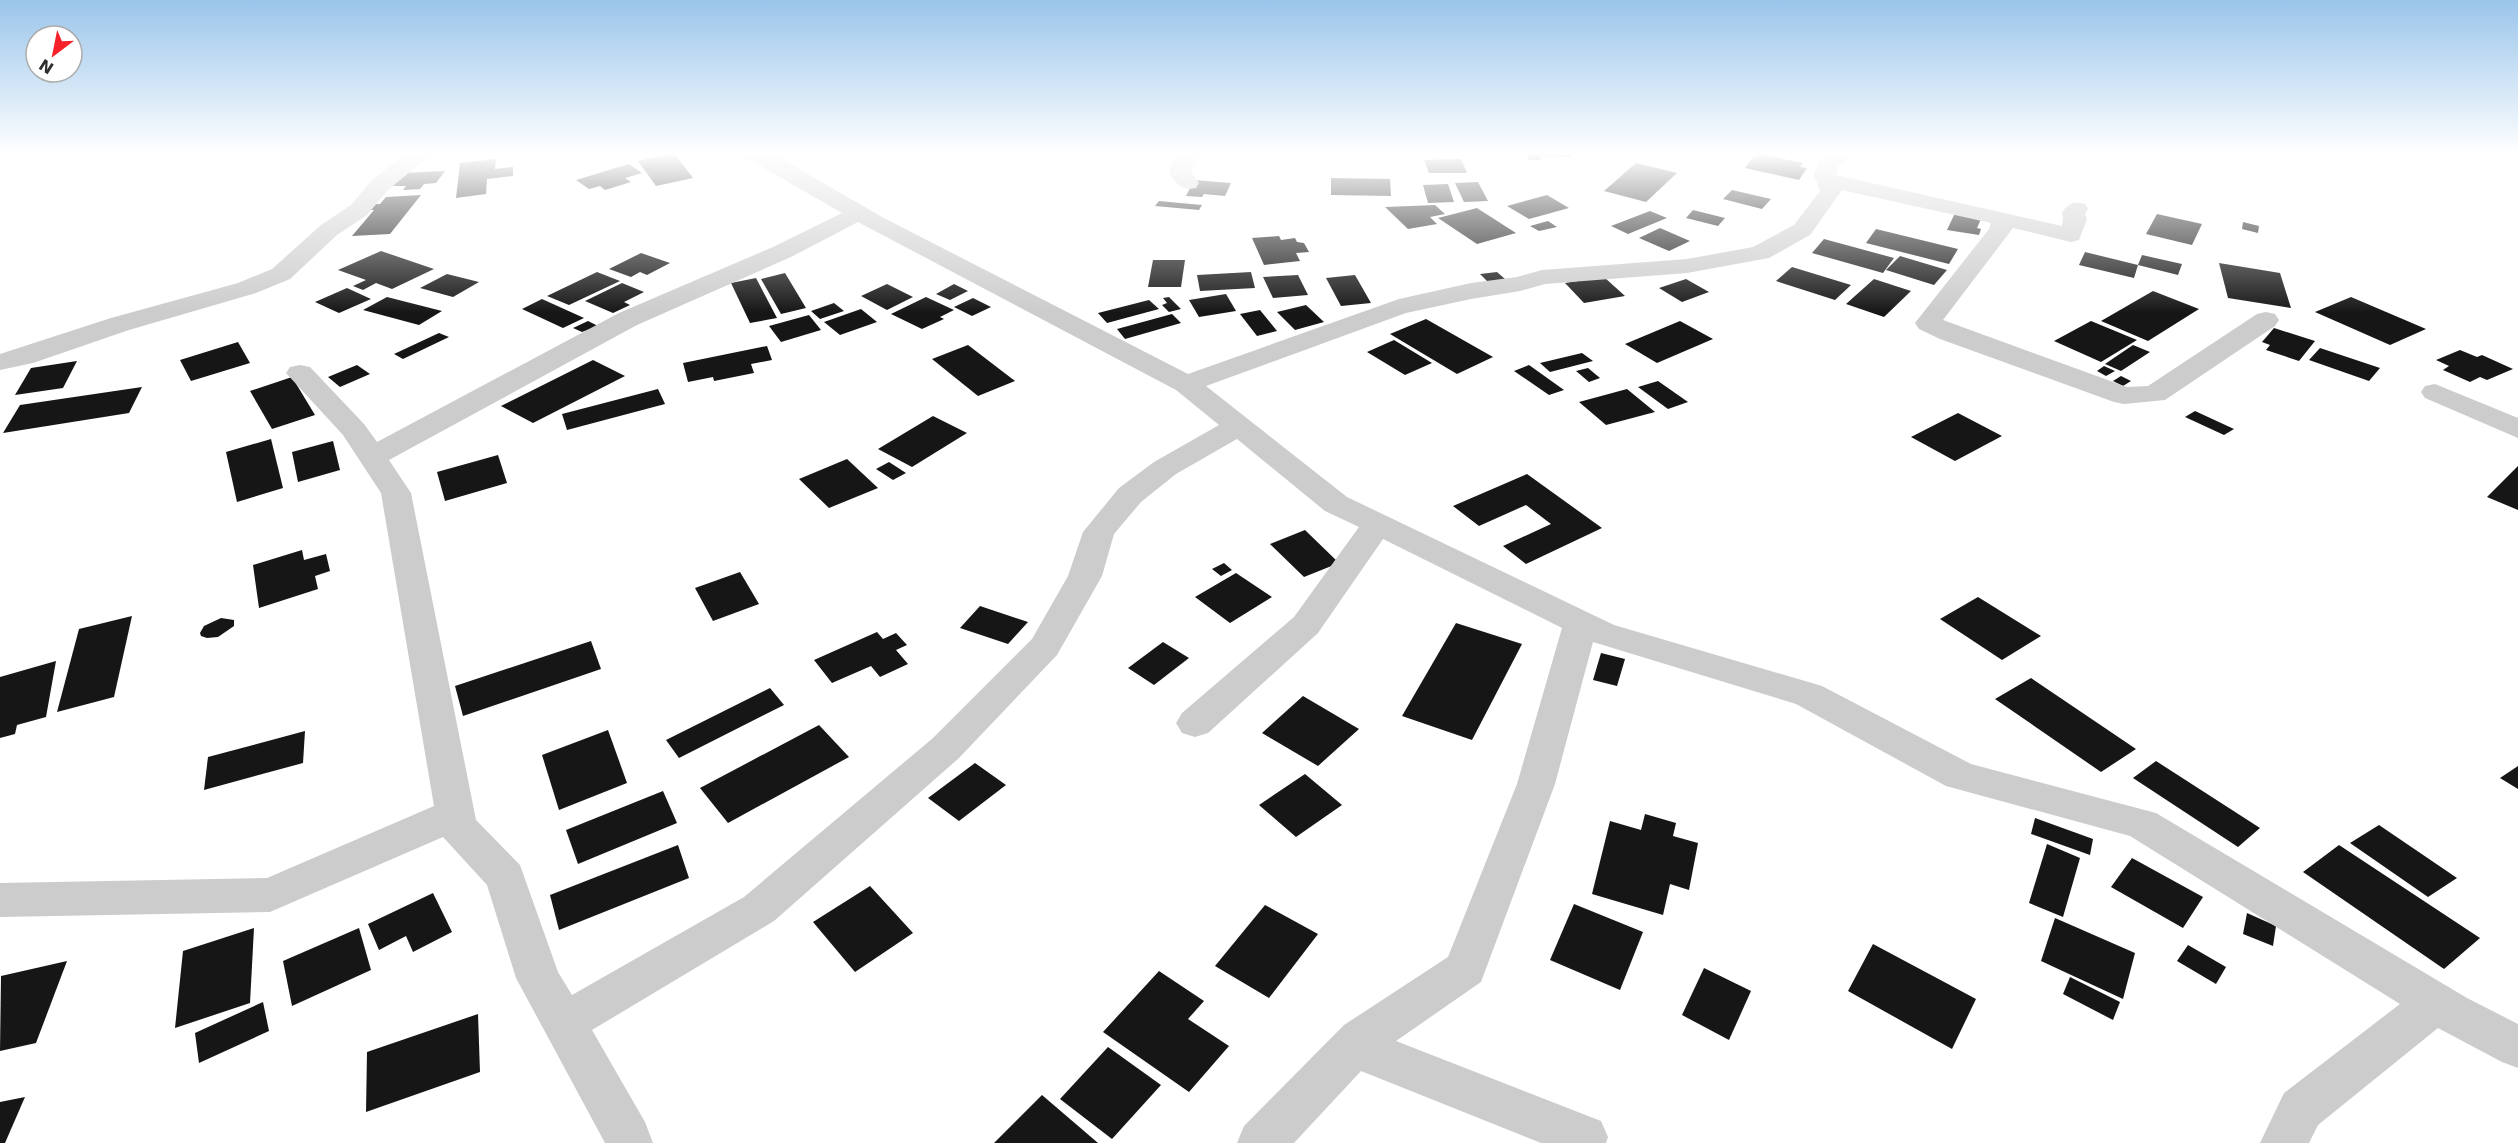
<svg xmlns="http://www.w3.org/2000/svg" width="2518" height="1143" font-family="'DejaVu Sans',sans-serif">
  <rect width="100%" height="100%" fill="#fff"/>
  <!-- building -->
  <g fill="#161616">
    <path d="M674 153 693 178 656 186 638 161Z"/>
    <path d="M1527 153H1570L1571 157 1540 156 1541 160H1529Z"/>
    <path d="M1756 153 1803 163 1800 167 1807 168 1799 180 1745 168Z"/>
    <path d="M496 159 495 169 513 167V176L487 179 486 194 456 198 460 163Z"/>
    <path d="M1461 159 1467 173H1429L1424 160Z"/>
    <path d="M1636 163 1677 173 1646 202 1604 191Z"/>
    <path d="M629 164 642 173 625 178 631 182 605 190 600 186 589 189 576 180Z"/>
    <path d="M445 171 436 183 424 184 420 189 403 190 406 186H392L402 173Z"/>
    <path d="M1331 178 1390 179 1391 196 1331 195Z"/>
    <path d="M1194 180 1231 183 1225 196 1204 194 1202 197 1186 196Z"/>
    <path d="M1478 182 1488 201 1464 202 1455 183Z"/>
    <path d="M1448 184 1454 202 1428 203 1423 185Z"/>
    <path d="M1732 190 1771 199 1762 209 1723 199Z"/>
    <path d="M421 195 390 234 352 236 374 210H364L369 204H380L386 197Z"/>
    <path d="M1547 195 1569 208 1529 219 1507 206Z"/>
    <path d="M1159 201 1202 205 1199 210 1155 206Z"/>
    <path d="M1435 205 1445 214 1430 217 1437 224 1408 229 1385 207Z"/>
    <path d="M1477 208 1516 233 1477 244 1438 218Z"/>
    <path d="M1693 210 1725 218 1718 226 1686 218Z"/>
    <path d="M1650 211 1667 218 1628 234 1611 226Z"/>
    <path d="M1955 213 1981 219 1977 228 1981 229 1979 235 1947 230Z"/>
    <path d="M2157 214 2202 224 2192 245 2146 234Z"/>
    <path d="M1548 221 1557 227 1539 231 1530 226Z"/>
    <path d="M2243 222 2259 226 2258 233 2242 229Z"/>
    <path d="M1660 228 1690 241 1669 251 1639 238Z"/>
    <path d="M1876 229 1958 249 1949 264 1866 243Z"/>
    <path d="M1279 236 1281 240 1295 238 1297 242 1304 243 1309 252 1296 253 1300 261 1264 265 1252 238Z"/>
    <path d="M1824 239 1894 258 1883 273 1812 253Z"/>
    <path d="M381 251 434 269 392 289 376 283 363 290 353 286 366 280 338 270Z"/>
    <path d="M2085 252 2138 265 2134 278 2079 265Z"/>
    <path d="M641 253 670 263 647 275 640 272 631 277 609 269Z"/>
    <path d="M2142 255 2182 264 2178 275 2138 265Z"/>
    <path d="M1900 256 1947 270 1934 285 1886 270Z"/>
    <path d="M1153 260H1185L1181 287H1148Z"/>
    <path d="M2219 263 2280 273 2291 308 2228 298Z"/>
    <path d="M1792 267 1851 285 1835 300 1776 281Z"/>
    <path d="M597 272 620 281 569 305 547 296Z"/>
    <path d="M1251 272 1255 288 1200 291 1197 275Z"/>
    <path d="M1497 272 1505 279 1488 282 1480 274Z"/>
    <path d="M785 273 806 308 781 314 761 279Z"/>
    <path d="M447 274 479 282 453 297 420 288Z"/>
    <path d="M1298 275 1308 295 1273 298 1263 277Z"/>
    <path d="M1355 275 1371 303 1341 306 1326 278Z"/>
    <path d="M1604 277 1625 296 1584 303 1565 283Z"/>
    <path d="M756 278 777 318 750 323 731 283Z"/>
    <path d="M1686 279 1709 292 1682 302 1659 288Z"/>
    <path d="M1874 279 1911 291 1884 317 1846 304Z"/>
    <path d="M622 283 644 292 624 302 630 305 613 313 585 301Z"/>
    <path d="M887 284 913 297 887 310 861 296Z"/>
    <path d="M954 284 968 291 950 300 936 294Z"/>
    <path d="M347 288 371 299 339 313 315 302Z"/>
    <path d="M2153 291 2199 309 2148 341 2101 321Z"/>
    <path d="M1226 294 1236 311 1199 317 1189 300Z"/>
    <path d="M387 297 442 311 419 325 363 310Z"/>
    <path d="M926 297 954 310 940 317 944 319 922 329 891 314Z"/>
    <path d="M1169 297 1181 309 1169 312 1162 305 1167 303 1163 298Z"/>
    <path d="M2351 297 2426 329 2390 345 2315 312Z"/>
    <path d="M973 298 991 307 972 316 954 307Z"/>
    <path d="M542 299 584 318 563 328 522 309Z"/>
    <path d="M1149 300 1159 309 1107 323 1098 313Z"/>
    <path d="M834 303 844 311 820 319 811 311Z"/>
    <path d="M1306 305 1324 322 1295 330 1277 312Z"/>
    <path d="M861 309 877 322 840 335 824 322Z"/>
    <path d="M1260 310 1277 331 1257 336 1240 314Z"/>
    <path d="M1172 314 1181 323 1125 339 1117 329Z"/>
    <path d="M809 315 821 330 781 342 769 326Z"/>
    <path d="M1426 319 1493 357 1457 374 1390 334Z"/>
    <path d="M588 321 598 326 582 332 573 328Z"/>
    <path d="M1680 321 1713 339 1657 363 1625 344Z"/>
    <path d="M2091 321 2137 340 2101 362 2054 341Z"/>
    <path d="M2274 328 2315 341 2299 361 2266 350 2270 345 2262 342Z"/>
    <path d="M439 333 449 337 403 359 394 354Z"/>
    <path d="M1394 340 1432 363 1405 375 1367 352Z"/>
    <path d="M238 342 250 363 191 381 180 360Z"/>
    <path d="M968 345 1015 381 978 396 932 359Z"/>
    <path d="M2133 345 2150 352 2121 371 2105 364Z"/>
    <path d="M767 346 772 360 751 364 754 373 714 381 713 377 688 382 683 363Z"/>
    <path d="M2320 348 2380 368 2369 381 2309 360Z"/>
    <path d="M2460 350 2477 357 2482 355 2513 369 2487 380 2480 377 2470 382 2443 370 2449 366 2436 360Z"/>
    <path d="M1582 353 1593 361 1550 372 1540 363Z"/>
    <path d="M593 360 625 376 533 423 501 406Z"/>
    <path d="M77 361 63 388 15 395 31 368Z"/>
    <path d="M357 365 370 374 340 387 328 377Z"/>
    <path d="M1529 365 1564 390 1549 395 1514 371Z"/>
    <path d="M2104 366 2115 371 2106 376 2097 371Z"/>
    <path d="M1588 368 1600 378 1589 382 1576 371Z"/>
    <path d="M2121 376 2131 381 2123 386 2113 381Z"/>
    <path d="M292 377 315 415 272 429 250 391Z"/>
    <path d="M1658 381 1688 402 1668 409 1638 387Z"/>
    <path d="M142 387 129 413 3 433 20 405Z"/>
    <path d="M658 389 665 404 567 430 562 414Z"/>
    <path d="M1627 389 1655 412 1606 425 1579 402Z"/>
    <path d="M2195 411 2234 429 2224 435 2185 417Z"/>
    <path d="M1958 413 2002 436 1955 461 1911 437Z"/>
    <path d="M933 416 967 433 912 467 878 449Z"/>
    <path d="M271 439 283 488 237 502 226 452Z"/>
    <path d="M333 441 340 470 298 482 292 452Z"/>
    <path d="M498 455 507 483 445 501 437 472Z"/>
    <path d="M847 459 878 488 829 508 799 479Z"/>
    <path d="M889 462 906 473 893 480 876 469Z"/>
    <path d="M2518 466V510L2487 497Z"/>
    <path d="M1527 474 1602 528 1526 564 1503 546 1551 524 1526 505 1479 526 1453 506Z"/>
    <path d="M1305 530 1339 563 1304 577 1270 544Z"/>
    <path d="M302 550 304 560 326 554 330 571 315 576 318 589 259 608 253 565Z"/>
    <path d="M1224 563 1232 570 1221 576 1212 569Z"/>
    <path d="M740 572 759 604 713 621 695 588Z"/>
    <path d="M1236 573 1272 597 1230 623 1195 597Z"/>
    <path d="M1978 597 2041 636 2002 660 1940 619Z"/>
    <path d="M980 606 1028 622 1008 644 960 628Z"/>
    <path d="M132 616 114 697 57 712 79 629Z"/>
    <path d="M221 618 234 620V626L218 637 207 638 201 636 200 633 204 626Z"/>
    <path d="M1456 623 1522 644 1472 740 1402 716Z"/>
    <path d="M877 632 883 639 896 633 907 645 896 650 908 664 880 677 871 666 832 683 814 660Z"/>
    <path d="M591 641 601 669 463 716 455 686Z"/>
    <path d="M1163 642 1189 658 1154 685 1128 668Z"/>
    <path d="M1601 653 1625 659 1617 686 1593 680Z"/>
    <path d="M56 661 46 717 17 725 15 734 0 738V677Z"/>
    <path d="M2031 678 2136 749 2101 772 1995 699Z"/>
    <path d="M770 688 784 705 679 758 666 740Z"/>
    <path d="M1303 696 1359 729 1318 766 1262 733Z"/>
    <path d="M819 725 849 757 728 823 700 788Z"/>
    <path d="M608 730 627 783 559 810 542 755Z"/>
    <path d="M305 731 303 763 204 790 208 757Z"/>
    <path d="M2156 761 2260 828 2238 847 2133 778Z"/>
    <path d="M975 763 1006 785 959 821 928 798Z"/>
    <path d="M2518 766V789L2500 778Z"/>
    <path d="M1305 774 1342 805 1296 837 1259 805Z"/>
    <path d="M663 791 677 823 578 864 566 830Z"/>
    <path d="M1645 814 1676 823 1673 836 1698 843 1689 890 1670 884 1663 915 1592 894 1610 821 1641 830Z"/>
    <path d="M2035 818 2093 839 2090 855 2031 834Z"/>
    <path d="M2379 825 2457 878 2428 897 2350 843Z"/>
    <path d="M2047 844 2080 858 2063 917 2029 903Z"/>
    <path d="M678 845 689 878 559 930 550 895Z"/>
    <path d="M2339 845 2480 938 2444 969 2303 872Z"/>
    <path d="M2132 858 2203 897 2183 928 2111 887Z"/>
    <path d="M870 886 913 933 855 972 813 922Z"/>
    <path d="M433 893 452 932 413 952 406 936 379 950 368 924Z"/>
    <path d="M1574 904 1643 932 1620 990 1550 960Z"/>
    <path d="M1265 905 1318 934 1269 998 1215 966Z"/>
    <path d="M2247 913 2276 926 2273 946 2243 934Z"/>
    <path d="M2055 918 2135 953 2123 999 2041 961Z"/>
    <path d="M254 928 250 1003 175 1028 183 951Z"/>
    <path d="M359 928 371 970 292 1006 283 961Z"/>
    <path d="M1873 944 1976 999 1952 1049 1848 991Z"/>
    <path d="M2188 945 2226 967 2216 984 2177 961Z"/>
    <path d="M67 961 36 1043 0 1051 1 976Z"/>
    <path d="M1704 968 1751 991 1729 1040 1682 1015Z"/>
    <path d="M1159 971 1204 1001 1188 1019 1229 1046 1189 1092 1103 1032Z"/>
    <path d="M2070 977 2120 1002 2113 1020 2063 994Z"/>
    <path d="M263 1002 269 1031 199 1063 195 1033Z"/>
    <path d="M478 1014 480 1072 366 1112 367 1052Z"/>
    <path d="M1108 1047 1161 1085 1112 1139 1060 1099Z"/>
    <path d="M1042 1095 1098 1143H994Z"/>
    <path d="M25 1097 5 1143H0V1102Z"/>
  </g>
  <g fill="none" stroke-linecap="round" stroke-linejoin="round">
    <!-- minor -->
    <g fill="#ccc" fill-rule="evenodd">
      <path d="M408 153H433L388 190 367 215 337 235 290 279 256 293 129 330 33 363 0 370V354L111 318 238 283 272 269 321 225 351 205 372 180Z"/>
      <path d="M739 153H769L775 155 882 217 1188 374 1399 299 1471 283 1517 277 1542 270 1687 259 1753 247 1794 225 1820 191 1814 175C1821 150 1833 153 1856 153L1838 167 1836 175 2062 226 2063 219 2062 213C2068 203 2074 201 2085 204L2088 209 2085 214 2087 219 2079 240 2071 242 2013 228 1943 320 2127 387 2148 386 2257 314 2266 312 2275 314 2279 320 2275 326 2165 400 2124 404 2114 402 1940 339 1919 329 1915 323 1989 229 1991 223 1842 190 1810 235 1769 258 1687 273 1545 284 1520 291 1471 299 1406 313 1206 386 1347 497 1614 625 1822 686 1971 764 2156 813 2467 998 2518 1024V1068L2502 1062 2438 1028 2318 1125 2309 1143H2260L2284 1093 2400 1004 2130 836 1946 786 1796 704 1593 642 1555 784 1481 982 1396 1041 1601 1121 1608 1137 1606 1143H1541L1361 1071 1294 1143H1237L1244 1126 1344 1025 1448 957 1517 784 1562 628 1383 539 1318 633 1208 733 1195 737 1182 733 1176 723 1182 713 1294 617 1359 527 1325 511 1237 439 1176 474 1141 502 1114 534 1102 576 1057 655 959 758 774 921 592 1030 645 1122 653 1143H605L516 978 487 885 443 837 270 912 0 917V883L267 878 434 806 381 493 343 435 286 373 290 367 300 365 310 367 364 424 377 442 619 313 773 247 842 213 759 165 742 158ZM858 222 1176 390 1219 425 1154 462 1119 488 1083 532 1068 576 1032 639 933 738 744 897 572 995 558 972 520 865 476 820 411 493 389 460 637 325 791 257Z"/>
      <path d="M1179 153H1202L1193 163 1191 172 1199 183 1196 188C1181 191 1177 184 1169 173L1172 162Z"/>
      <path d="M2435 384 2518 418V438L2425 398 2421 392 2425 386Z"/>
    </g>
  </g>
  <!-- sky -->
  <linearGradient id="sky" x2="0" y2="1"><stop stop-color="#9ac5eb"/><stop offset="0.49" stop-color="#fff"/><stop offset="1" stop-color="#fff" stop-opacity="0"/></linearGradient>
  <rect width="2518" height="313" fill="url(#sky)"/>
  <!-- north arrow -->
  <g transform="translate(54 54) rotate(212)"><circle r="28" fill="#ffffff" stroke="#acacac" stroke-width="1.5"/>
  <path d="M0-4.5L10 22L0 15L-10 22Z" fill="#f7212a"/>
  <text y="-9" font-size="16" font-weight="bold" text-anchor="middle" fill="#2f2f2f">N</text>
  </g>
</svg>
